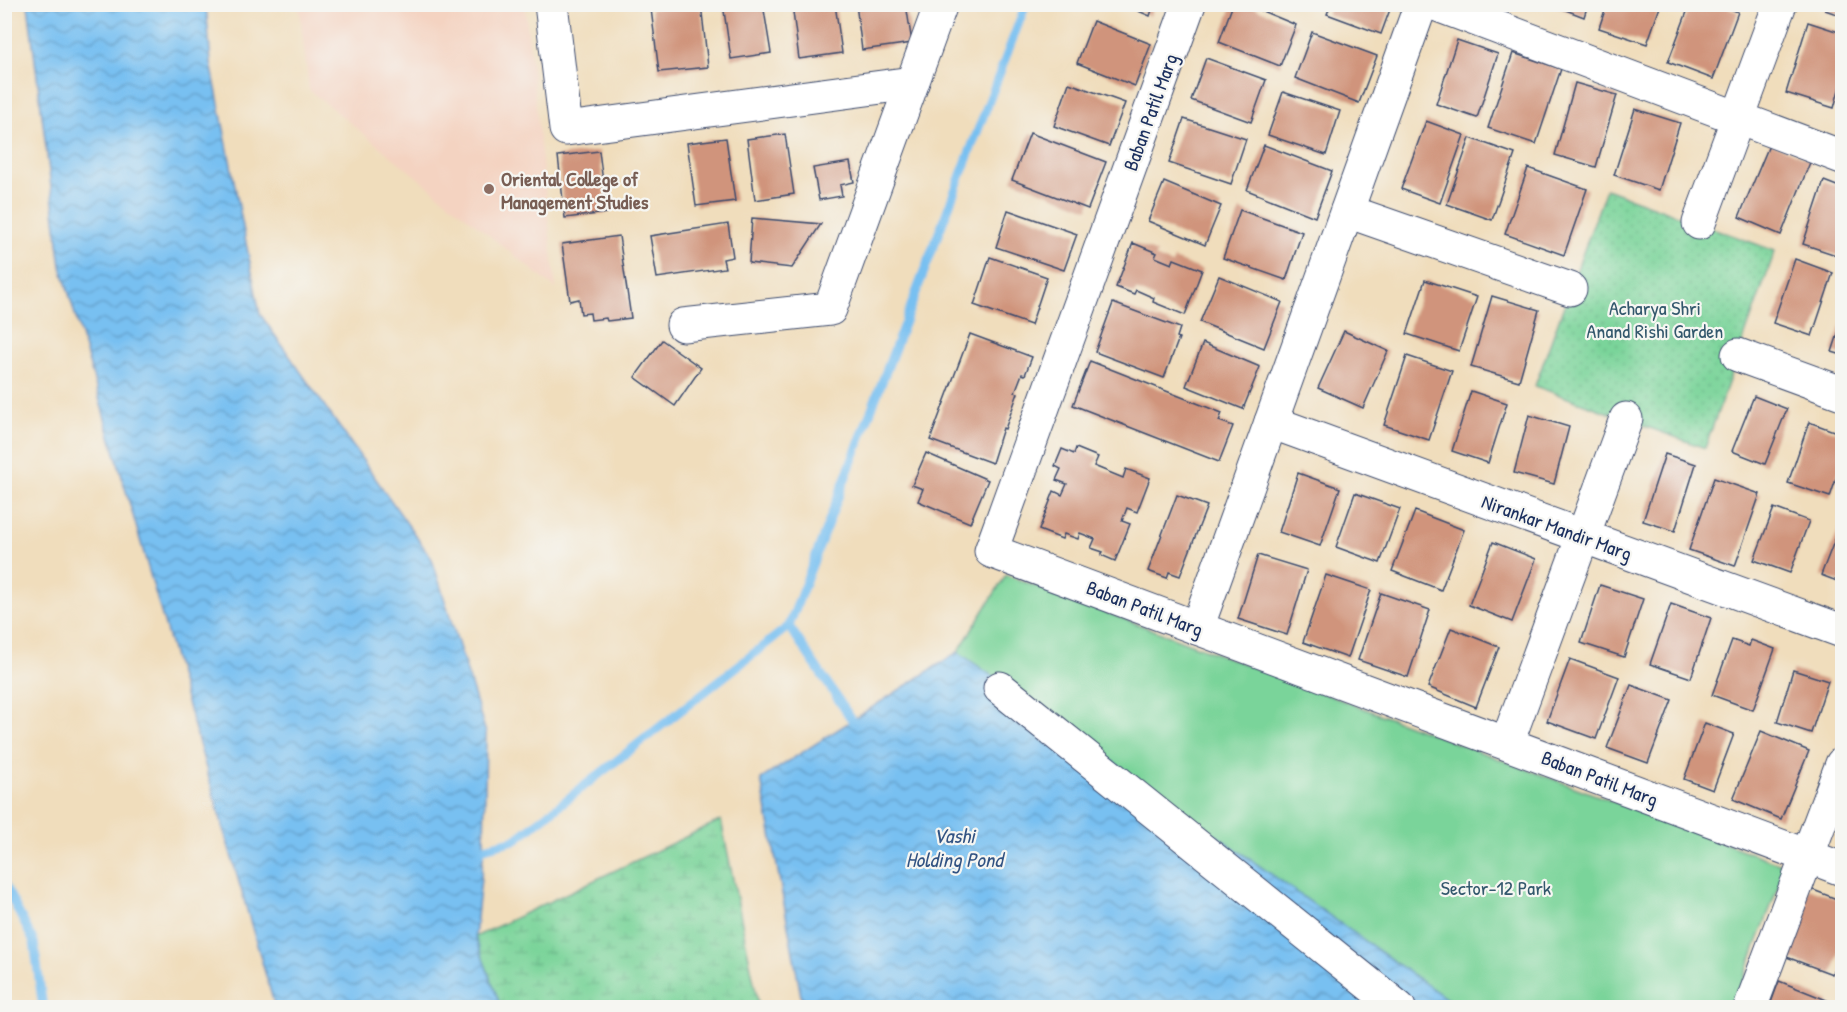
<svg xmlns="http://www.w3.org/2000/svg" width="1847" height="1012" font-family="'Patrick Hand',sans-serif">
  <defs>
    <pattern id="wetland-marsh" width="20" height="14" patternUnits="userSpaceOnUse" patternTransform="scale(1.5)"><rect width="20" height="14" fill="#7ad49a"/><path d="M1 5h8M5 5V1M11 12h8M15 12V8" fill="none" stroke="#69b687"/></pattern>
    <pattern id="garden-dots" width="8" height="8" patternUnits="userSpaceOnUse" patternTransform="scale(1.5)"><rect width="8" height="8" fill="#7ad49a"/><path d="M2 2h.1M6 6h.1" fill="none" stroke="#69b687" stroke-width="1.8" stroke-linecap="round"/></pattern>
    <pattern id="water-waves" width="16" height="10" patternUnits="userSpaceOnUse" patternTransform="scale(1.5)"><rect width="16" height="10" fill="#78c0f1"/><path d="M0 5q4-4 8 0t8 0" fill="none" stroke="#629cc6"/></pattern>
  </defs>
  <rect width="100%" height="100%" fill="#f6f6f2"/>
  <filter id="ink" filterUnits="userSpaceOnUse"><feTurbulence type="fractalNoise" baseFrequency=".0167" numOctaves="2"/><feDisplacementMap in="SourceGraphic" scale="12" xChannelSelector="R" yChannelSelector="G"/><feConvolveMatrix kernelMatrix="1 2 1 2 8 2 1 2 1" color-interpolation-filters="sRGB"/></filter>
  <filter id="wash" filterUnits="userSpaceOnUse"><feTurbulence type="fractalNoise" baseFrequency=".008" numOctaves="4" result="noise"/><feDisplacementMap in="SourceGraphic" scale="24" xChannelSelector="R" yChannelSelector="G"/><feGaussianBlur stdDeviation="1.35" result="paint"/><feColorMatrix in="noise" values="0 0 0 0 0 0 0 0 0 0 0 0 0 0 0 0 0 1.4 0 .05"/><feComposite in="paint" operator="in"/></filter>
  <g filter="url(#wash)">
    <rect width="100%" height="100%" fill="#f0ddbc"/>
    <!-- built -->
    <path fill="#f4d3c1" d="M299 5H525L556 289 309 90Z"/>
    <!-- green -->
    <path fill="#7ad49a" stroke="#4a827c" stroke-width="1.5" d="M1006 575 1786 866 1733 1007H1458L958 652Z"/>
    <!-- wetland -->
    <path fill="url(#wetland-marsh)" stroke="#4a827c" stroke-width="1.5" d="M721 820 759 1007 268 1008 475 937Z"/>
    <!-- garden -->
    <path fill="url(#garden-dots)" stroke="#4a827c" stroke-width="1.5" d="M1606 189 1775 251 1705 448 1535 386Z"/>
    <!-- water -->
    <g fill="url(#water-waves)" stroke="#4a78a8" stroke-width="1.5">
      <path d="M28 5H206L211 63 260 314 432 559 486 733 484 848 475 937 501 1007H275L61 266Z"/>
      <path d="M958 652 1458 1007H803L761 779Z"/>
    </g>
    <g fill="none" stroke-linecap="round" stroke-linejoin="round">
      <!-- stream -->
      <g stroke="#78c0f1" stroke-width="9">
        <path d="M789 626 852 720"/>
        <path d="M476 857 484 848 515 840 789 626 1026 4"/>
        <path d="M4 884 34 942 43 1008"/>
      </g>
    </g>
    <g id="blocks">
      <!-- building -->
      <g fill="#d0947c">
        <path d="M686 4H701L708 67 659 72 651 9Z"/>
        <path d="M723 4H763L771 53 731 59Z"/>
        <path d="M792 4H835L842 53 799 59Z"/>
        <path d="M856 4H906L912 43 862 50Z"/>
        <path d="M1122 4H1154L1150 16Z"/>
        <path d="M1233 4H1245L1296 25 1280 66 1219 42Z"/>
        <path d="M1331 4H1392L1381 34 1327 14Z"/>
        <path d="M1550 4H1588L1584 17Z"/>
        <path d="M1607 4H1661L1647 44 1599 28Z"/>
        <path d="M1690 4H1718L1738 12 1713 79 1668 62Z"/>
        <path d="M1826 4H1842V16L1825 10Z"/>
        <path d="M1093 21 1151 44 1135 86 1077 63Z"/>
        <path d="M1808 22 1842 33V79L1834 108 1786 93Z"/>
        <path d="M1312 32 1377 56 1359 103 1295 78Z"/>
        <path d="M1457 40 1498 54 1477 118 1436 104Z"/>
        <path d="M1513 53 1561 69 1536 144 1488 128Z"/>
        <path d="M1206 58 1266 80 1251 122 1191 100Z"/>
        <path d="M1069 83 1125 103 1109 146 1054 126Z"/>
        <path d="M1575 83 1617 95 1596 167 1555 155Z"/>
        <path d="M1283 92 1340 111 1326 155 1268 135Z"/>
        <path d="M1635 109 1680 123 1659 190 1614 175Z"/>
        <path d="M1184 119 1246 139 1231 184 1169 163Z"/>
        <path d="M1426 121 1464 135 1440 203 1401 189Z"/>
        <path d="M1030 133 1106 162 1088 209 1012 180Z"/>
        <path d="M785 134 794 194 755 200 747 139Z"/>
        <path d="M726 138 735 201 696 206 687 143Z"/>
        <path d="M1470 138 1515 154 1492 220 1447 204Z"/>
        <path d="M1770 143 1811 160 1781 235 1739 217Z"/>
        <path d="M1264 145 1332 171 1315 217 1247 190Z"/>
        <path d="M599 151 607 213 565 218 558 156Z"/>
        <path d="M850 162 854 182 840 185 842 196 819 200 813 168Z"/>
        <path d="M1528 168 1587 189 1564 255 1505 234Z"/>
        <path d="M1824 181 1842 188V257L1803 244Z"/>
        <path d="M1164 182 1221 206 1205 245 1148 221Z"/>
        <path d="M1008 210 1077 234 1064 270 996 247Z"/>
        <path d="M1240 210 1302 232 1286 280 1223 258Z"/>
        <path d="M752 218 821 224 792 268 749 263Z"/>
        <path d="M728 224 733 257 723 259 725 268 657 278 650 236Z"/>
        <path d="M619 236 631 318 607 321 606 318 591 320 590 313 581 314 579 299 570 301 562 244Z"/>
        <path d="M1133 243 1157 253 1155 257 1172 264 1174 259 1202 270 1185 315 1153 302 1154 298 1136 290 1134 294 1116 287Z"/>
        <path d="M990 257 1047 277 1031 325 974 305Z"/>
        <path d="M1795 259 1833 273 1812 336 1773 323Z"/>
        <path d="M1219 276 1282 302 1264 348 1200 322Z"/>
        <path d="M1425 280 1477 297 1459 351 1407 334Z"/>
        <path d="M1492 296 1539 310 1519 381 1471 367Z"/>
        <path d="M1113 303 1180 328 1177 337 1179 338 1164 378 1095 352Z"/>
        <path d="M1842 322V355L1832 352Z"/>
        <path d="M1344 331 1388 351 1363 408 1318 388Z"/>
        <path d="M970 334 1032 357 1025 375 1022 374 1015 392 1018 393 1005 429 1003 428 992 463 930 440Z"/>
        <path d="M662 340 701 368 675 406 635 377Z"/>
        <path d="M1203 343 1260 367 1243 409 1186 386Z"/>
        <path d="M1407 356 1452 371 1429 440 1384 425Z"/>
        <path d="M1090 361 1222 413 1219 421 1233 426 1219 462 1073 405Z"/>
        <path d="M1471 391 1507 403 1488 463 1452 451Z"/>
        <path d="M1754 396 1787 409 1765 464 1732 451Z"/>
        <path d="M1529 415 1569 427 1554 484 1514 473Z"/>
        <path d="M1809 422 1842 434V461L1830 497 1788 483Z"/>
        <path d="M1076 448 1098 457 1094 466 1123 478 1126 469 1150 478 1137 512 1127 508 1122 521 1130 524 1115 561 1101 555 1103 552 1091 548 1095 539 1080 533 1078 539 1064 534 1062 539 1039 530 1054 491 1062 495 1067 484 1056 480 1061 469 1055 466 1062 449 1074 454Z"/>
        <path d="M926 453 988 480 970 523 918 501 923 489 912 485Z"/>
        <path d="M1665 454 1696 464 1675 531 1643 521Z"/>
        <path d="M1298 473 1340 488 1320 546 1279 532Z"/>
        <path d="M1714 478 1760 494 1735 566 1689 550Z"/>
        <path d="M1355 493 1400 509 1380 563 1336 547Z"/>
        <path d="M1177 495 1207 506 1180 576 1169 572 1167 578 1148 571Z"/>
        <path d="M1774 508 1809 521 1790 573 1754 560Z"/>
        <path d="M1415 511 1464 530 1441 590 1392 571Z"/>
        <path d="M1842 521V583L1821 575Z"/>
        <path d="M1493 542 1536 559 1512 622 1469 605Z"/>
        <path d="M1258 555 1307 570 1287 635 1238 619Z"/>
        <path d="M1326 575 1371 590 1348 658 1303 642Z"/>
        <path d="M1600 585 1643 599 1624 657 1581 643Z"/>
        <path d="M1381 593 1430 610 1408 677 1358 660Z"/>
        <path d="M1671 604 1711 618 1691 678 1650 664Z"/>
        <path d="M1451 628 1499 647 1476 707 1428 687Z"/>
        <path d="M1732 640 1749 646 1751 640 1775 649 1753 710 1712 695Z"/>
        <path d="M1570 659 1619 677 1596 739 1547 721Z"/>
        <path d="M1793 670 1828 681 1811 733 1777 722Z"/>
        <path d="M1631 685 1672 700 1648 763 1607 748Z"/>
        <path d="M1705 723 1734 734 1713 790 1684 779Z"/>
        <path d="M1761 731 1809 751 1781 819 1733 799Z"/>
        <path d="M1808 888 1842 901V945L1832 974 1784 956Z"/>
        <path d="M1779 981 1829 1001 1827 1008H1769Z"/>
      </g>
    </g>
  </g>
  <g filter="url(#ink)">
    <use href="#blocks" fill-opacity="0" stroke="#3b496c" stroke-width="1.5"/>
    <g fill="none" stroke-linecap="round" stroke-linejoin="round">
      <defs>
        <g id="street">
          <path d="M551 4 566 129 912 83"/>
          <path d="M1189 4 991 551 1842 869"/>
          <path d="M1435 4 1842 157"/>
          <path d="M1347 211 1570 289"/>
          <path d="M1699 223 1780 4"/>
          <path d="M683 325 830 309 941 4"/>
          <path d="M1738 355 1842 393"/>
          <path d="M1271 422 1842 631"/>
          <path d="M1197 628 1421 4"/>
          <path d="M1000 688 1399 1008"/>
          <path d="M1507 743 1626 419"/>
          <path d="M1750 1008 1842 764"/>
        </g>
      </defs>
      <!-- street casing -->
      <use href="#street" stroke="#3b496c" stroke-width="35"/>
      <!-- street -->
      <use href="#street" stroke="#fff" stroke-width="33"/>
    </g>
  </g>
  <!-- markers -->
  <circle fill="#8d6e63" stroke="#f6f6f2" stroke-width="2" cx="489" cy="189" r="6"/>
  <g text-anchor="middle" dominant-baseline="central" stroke-width="4.5" stroke-linejoin="round" paint-order="stroke">
    <!-- street labels -->
    <g font-size="20" fill="#1b2f5e" stroke="#f6f6f2">
      <text transform="translate(1150 112) rotate(-70)">Baban Patil Marg</text>
      <text transform="translate(1557 527) rotate(20)">Nirankar Mandir Marg</text>
      <text transform="translate(1145 608) rotate(21)">Baban Patil Marg</text>
      <text transform="translate(1600 778) rotate(21)">Baban Patil Marg</text>
    </g>
    <!-- education labels -->
    <g font-size="20" font-weight="bold" fill="#785e54" stroke="#f6f6f2" text-anchor="start">
      <text x="501" y="178">Oriental College of<tspan x="501" dy="23">Management Studies</tspan></text>
    </g>
    <!-- park labels -->
    <g font-size="20" fill="#33586d" stroke="#f6f6f2">
      <text x="1655" y="307">Acharya Shri<tspan x="1655" dy="23">Anand Rishi Garden</tspan></text>
      <text x="1496" y="887">Sector-12 Park</text>
    </g>
    <!-- water labels -->
    <g font-size="21" font-style="italic" fill="#325383" stroke="#f6f6f2">
      <text x="954" y="835">Vashi<tspan x="954" dy="24">Holding Pond</tspan></text>
    </g>
  </g>
  <!-- margin -->
  <rect width="1847" height="1012" fill="none" stroke="#f6f6f2" stroke-width="24"/>
</svg>
